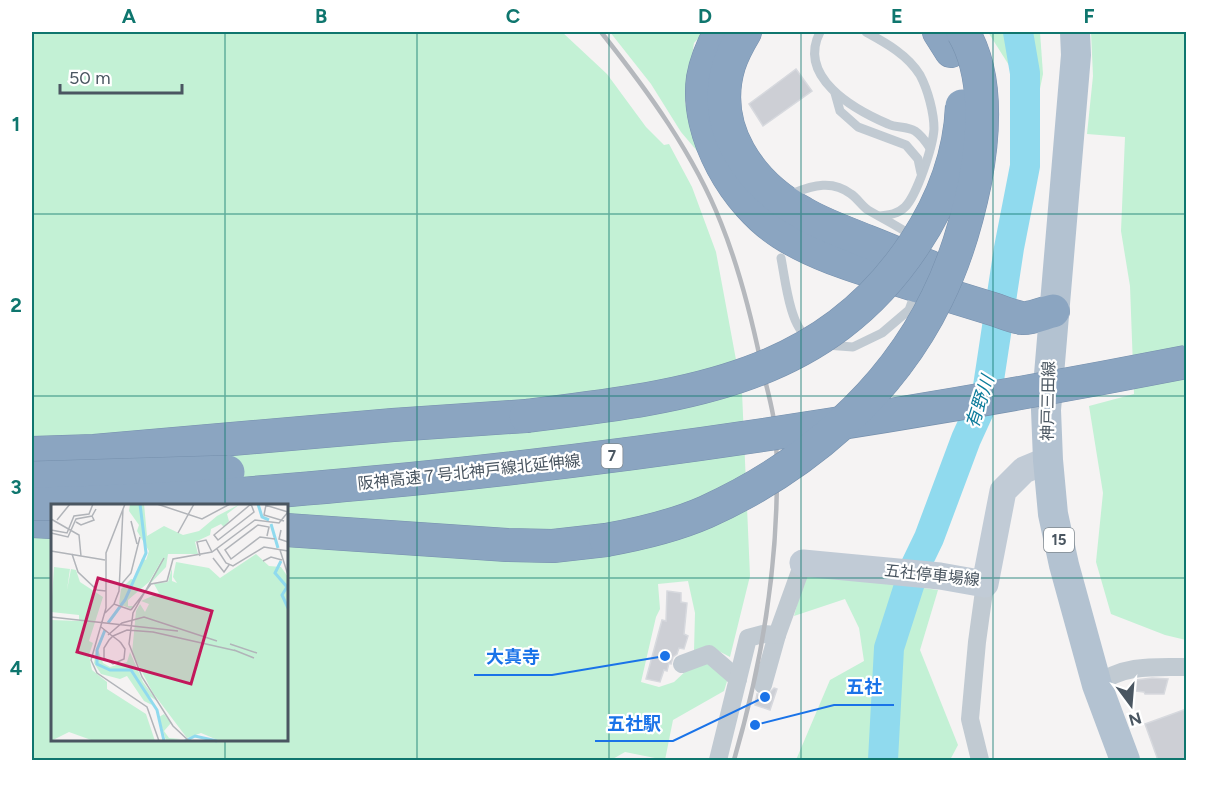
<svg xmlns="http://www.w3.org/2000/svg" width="1218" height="792" font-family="Figtree,'Noto Sans JP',sans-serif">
  <rect width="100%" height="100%" fill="#f5f3f3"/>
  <!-- green -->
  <g fill="#c3f1d5" fill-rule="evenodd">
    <path d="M32 32H562L607 74 646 127 664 145 669 144 692 187 716 252 742 392 750 576 730 657 713 648 694 651 695 613 688 581 658 584 660 609 656 617 641 682 659 687 674 682 688 669 707 663 728 678 724 691 673 720 665 760 625 752 611 760H32ZM52 506H286V740H52Z"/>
    <path d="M610 32H704L694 43 685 102 698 148V152L681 132 651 84Z"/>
    <path d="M988 32H1040L1043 74 1036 108Z"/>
    <path d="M1091 32H1186V640L1165 635 1111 614 1096 562 1103 493 1089 406 1134 394 1130 286 1121 231 1125 137 1087 134 1093 76Z"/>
    <path d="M806 572 938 590 920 650 958 745 950 760H796L830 680 864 661 859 628 845 599 794 616Z"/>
  </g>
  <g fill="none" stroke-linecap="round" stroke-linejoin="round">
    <!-- river -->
    <path stroke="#90daee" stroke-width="30" d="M883 760 889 648 915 567 929 538 966 439 987 393 1009 248 1025 166V73L1018 32"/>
  </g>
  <!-- building -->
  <g fill="#cdcfd5" stroke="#d7d9de" stroke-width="1.5">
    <path d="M796 69 812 91 763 126 749 104Z"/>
    <path d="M667 591 681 593V602L687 603 684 634 688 636 684 649 679 648 677 654 673 657 671 664 669 663 667 671 664 670 660 682 646 679 662 620 666 621Z"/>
    <path d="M1152 678 1168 679 1164 694H1145L1144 692 1136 691V680Z"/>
    <path d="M774 688 777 689 770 710 755 705 757 694 766 696Z"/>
    <path d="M1186 709V760H1158L1145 724Z"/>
  </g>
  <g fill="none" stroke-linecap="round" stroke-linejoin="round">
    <defs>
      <g id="highway">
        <path d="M720 32C712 47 706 61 703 78 695 134 736 204 782 233 822 259 873 271 918 286 944 294 970 302 996 310 1004 313 1014 317 1022 318 1031 319 1044 313 1053 311"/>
        <path d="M745 32C739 42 733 53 729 65 710 128 750 184 803 213 823 225 845 232 866 241 887 249 909 259 930 267"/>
        <path d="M939 32 951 51"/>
        <path d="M32 453 94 451 393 425 526 416"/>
        <path d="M32 521 52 522"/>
        <path d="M286 530 507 545 553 546 606 540"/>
      </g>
    </defs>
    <!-- highway casing -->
    <use href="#highway" stroke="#7690ad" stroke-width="34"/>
    <!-- lane -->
    <g stroke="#c1cad2" stroke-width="9">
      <path d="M820 32C797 77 853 109 888 124 896 128 907 126 915 131 921 135 926 142 930 148"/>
      <path d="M866 32C886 43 908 55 920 75 928 90 934 113 934 129 933 146 917 195 905 207 898 214 889 215 880 216"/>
      <path d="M835 93 840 111 858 127 906 145 918 159 921 173"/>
      <path d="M794 193C813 185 833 180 851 194 858 199 862 206 868 210 883 219 898 226 912 236"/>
      <path d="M781 258C785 278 790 328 808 337"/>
      <path d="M826 345 853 347 882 333 909 310 916 291"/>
    </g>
    <!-- street -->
    <g stroke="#c1cad2" stroke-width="18">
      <path d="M682 664 709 654 738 679"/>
      <path d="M763 685 777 635"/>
      <path d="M1097 685C1123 664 1155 667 1186 667"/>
      <path d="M718 760 748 638 763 634 777 635 803 563"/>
      <path d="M980 760 970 719 977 642 985 584"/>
    </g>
    <!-- secondary -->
    <path stroke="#c1cbd6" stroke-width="27" d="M803 563 940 576 985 584 1003 491 1024 470 1048 460"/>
    <!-- primary -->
    <path stroke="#b3c2d1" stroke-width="30" d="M1075 32 1076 55 1046 410 1048 460 1053 514 1064 565 1097 685 1125 760"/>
    <!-- highway -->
    <use href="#highway" stroke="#8ba5c1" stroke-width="33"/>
    <!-- rail -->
    <path stroke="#b5b8bd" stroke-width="4.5" d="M601 32C647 90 694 154 721 223 739 268 751 315 761 363 766 387 775 413 776 438 781 546 764 657 734 760"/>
    <defs>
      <g id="highway-bridge">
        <path d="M526 416C679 397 823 383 915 243 942 202 960 155 962 106"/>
        <path d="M32 478 228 472"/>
        <path d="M32 504C159 502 285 491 411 479 671 453 930 412 1186 362"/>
        <path d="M606 540C640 534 674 526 706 512 803 468 890 395 937 298 955 262 967 221 975 182 984 135 988 74 963 32"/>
      </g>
    </defs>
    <!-- highway-bridge casing -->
    <use href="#highway-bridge" stroke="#7690ad" stroke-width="34" stroke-linecap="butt"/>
    <!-- highway-bridge -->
    <use href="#highway-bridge" stroke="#8ba5c1" stroke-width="33"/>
  </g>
  <!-- grid -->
  <path fill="none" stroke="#0f766e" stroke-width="1.5" stroke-opacity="0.55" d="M225 32V506M417 32V760M609 32V760M801 32V760M993 32V760M32 214H1186M32 396H1186M32 578H52M286 578H1186M225 740V760"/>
  <g text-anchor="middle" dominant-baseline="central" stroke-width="4.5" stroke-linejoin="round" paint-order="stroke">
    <!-- shield labels -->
    <g fill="#fff" stroke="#808990" stroke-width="1.5">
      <rect x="601.5" y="444" width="21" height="24" rx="4.5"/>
      <rect x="1044" y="528" width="30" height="24" rx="4.5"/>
    </g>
    <g font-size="15" font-weight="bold" fill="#4a5661">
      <text x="612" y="456">7</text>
      <text x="1059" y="540">15</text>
    </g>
    <!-- street labels -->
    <g font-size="16" fill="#4a5661" stroke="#fff">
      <text transform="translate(1048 401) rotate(-89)">神戸三田線</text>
      <text transform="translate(469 472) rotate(-6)">阪神高速７号北神戸線北延伸線</text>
      <text transform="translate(932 575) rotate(6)">五社停車場線</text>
    </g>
    <!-- water labels -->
    <g font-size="18" font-style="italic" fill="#0c7c9b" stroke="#fff">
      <text transform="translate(980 402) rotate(-72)">有野川</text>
    </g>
  </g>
  <!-- overview -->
  <g transform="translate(51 504)">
    <rect width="237" height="237" fill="#f5f3f3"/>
    <path d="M79 0H93L96 32 113 22 132 31 148 27 166 12 189 0 176 10 178 17 173 23 170 20 160 25 159 31 144 38 147 50H117L115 63 96 83 113 52 98 78 77 96V102H82L80 105 68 100 70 85 80 75 84 76 91 54 95 56 98 47 86 27 88 21 78 7ZM205 50 218 62 230 63 237 73V237H169L150 229 136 234 102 189 81 149 85 107 89 100 94 108 98 100 90 97 108 89 103 80 117 78 121 64V77L126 79 122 73 125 58 158 64 169 74ZM3 63 19 65 16 86 20 65 25 66 29 78 52 93 38 137 42 139 38 151 41 166 56 178V185L95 210 104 237H43L18 228 0 237V116L28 117V111L0 108ZM46 143 52 159 59 163 76 158 79 148 92 178 106 197 94 189 101 201 93 197 76 172 69 175 50 170 43 159ZM113 210 120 219 113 227 118 234 130 235 115 237 108 213Z" fill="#c3f1d5"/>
    <path fill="none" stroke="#90daee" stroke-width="3" d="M207 0 211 13 218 16M220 20 227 44M230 57 224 69 236 83 231 91 237 104M57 119 74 96 95 49 89 0M54 126 46 146V160L59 166H80L106 206 113 237M134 237 144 232 166 237"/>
    <path fill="none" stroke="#b1b4b9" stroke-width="1.5" d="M74 0 55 49V104L40 156 46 169 96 203 108 237M106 0 151 15 179 0M200 0 203 8 167 36 163 31ZM214 1 237 8M215 1 213 11 233 17M0 15 28 31 30 52M6 16 19 0M80 17 86 40M25 18 30 21 43 16 41 12M0 26 16 29 23 12 38 10 42 0M230 26 228 35 237 38M0 29 17 33 25 15 41 12 45 5M127 29 143 0M216 32 218 23 207 21 174 46 180 55 209 33 224 35M166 45 175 59 182 62 213 43 237 47M229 46 237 71M0 47 54 56M21 50 27 68 46 86 55 87M149 52 146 38 155 36 161 48M113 54 82 109 78 140 91 173 122 222 138 237M162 54 173 68 178 61M212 57 220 53 231 56M68 83 80 69 89 33M63 100 68 87 72 5M80 106 100 80 116 77 122 55 161 48 204 16 228 19 237 8M54 109 63 100 80 106M0 113 127 127M50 123 60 131 68 137 70 139 74 145 73 155 62 160 53 154V144L58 136 62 132 76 126 102 128 186 147M57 131 71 119 93 113 166 137M179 140 206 149M183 146 203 154"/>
    <path fill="#c2185b" fill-opacity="0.15" stroke="#c2185b" stroke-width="3" d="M47 74 161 107 140 180 26 148Z"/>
    <rect width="237" height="237" fill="none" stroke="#4a5661" stroke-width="3"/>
  </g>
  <!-- callouts -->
  <path fill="none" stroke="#1a73e8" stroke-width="2" d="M665 656L552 675H474M755 725L834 705H894M765 697L673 741H595"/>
  <g fill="#1a73e8" stroke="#fff" stroke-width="2">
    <circle cx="665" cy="656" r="6"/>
    <circle cx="755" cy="725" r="6"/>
    <circle cx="765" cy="697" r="6"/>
  </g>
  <g font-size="18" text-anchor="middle" font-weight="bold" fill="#1a73e8" stroke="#fff" stroke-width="4.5" stroke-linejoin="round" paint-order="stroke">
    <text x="513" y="663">大真寺</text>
    <text x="864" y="693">五社</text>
    <text x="634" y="730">五社駅</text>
  </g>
  <!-- border -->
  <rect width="1218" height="792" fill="none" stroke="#ffffff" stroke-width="66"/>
  <!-- north arrow -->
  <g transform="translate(1131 705) rotate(164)" stroke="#ffffff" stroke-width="4.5" paint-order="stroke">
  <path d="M0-4.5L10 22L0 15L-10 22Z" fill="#4a5661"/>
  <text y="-9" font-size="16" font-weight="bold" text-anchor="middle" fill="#4a5661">N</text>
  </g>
  <!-- scale -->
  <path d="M60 84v9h122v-9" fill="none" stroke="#4a5661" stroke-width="3"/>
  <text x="69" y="84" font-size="18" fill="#4a5661" stroke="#ffffff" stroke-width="4.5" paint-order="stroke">50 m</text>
  <rect x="33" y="33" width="1152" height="726" fill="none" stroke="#0f766e" stroke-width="2"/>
  <g font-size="20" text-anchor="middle" font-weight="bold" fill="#0f766e">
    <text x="129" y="23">A</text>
    <text x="321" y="23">B</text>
    <text x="513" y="23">C</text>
    <text x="705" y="23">D</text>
    <text x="897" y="23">E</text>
    <text x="1089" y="23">F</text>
    <text x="16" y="131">1</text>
    <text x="16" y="312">2</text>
    <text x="16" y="494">3</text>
    <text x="16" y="675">4</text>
  </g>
</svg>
